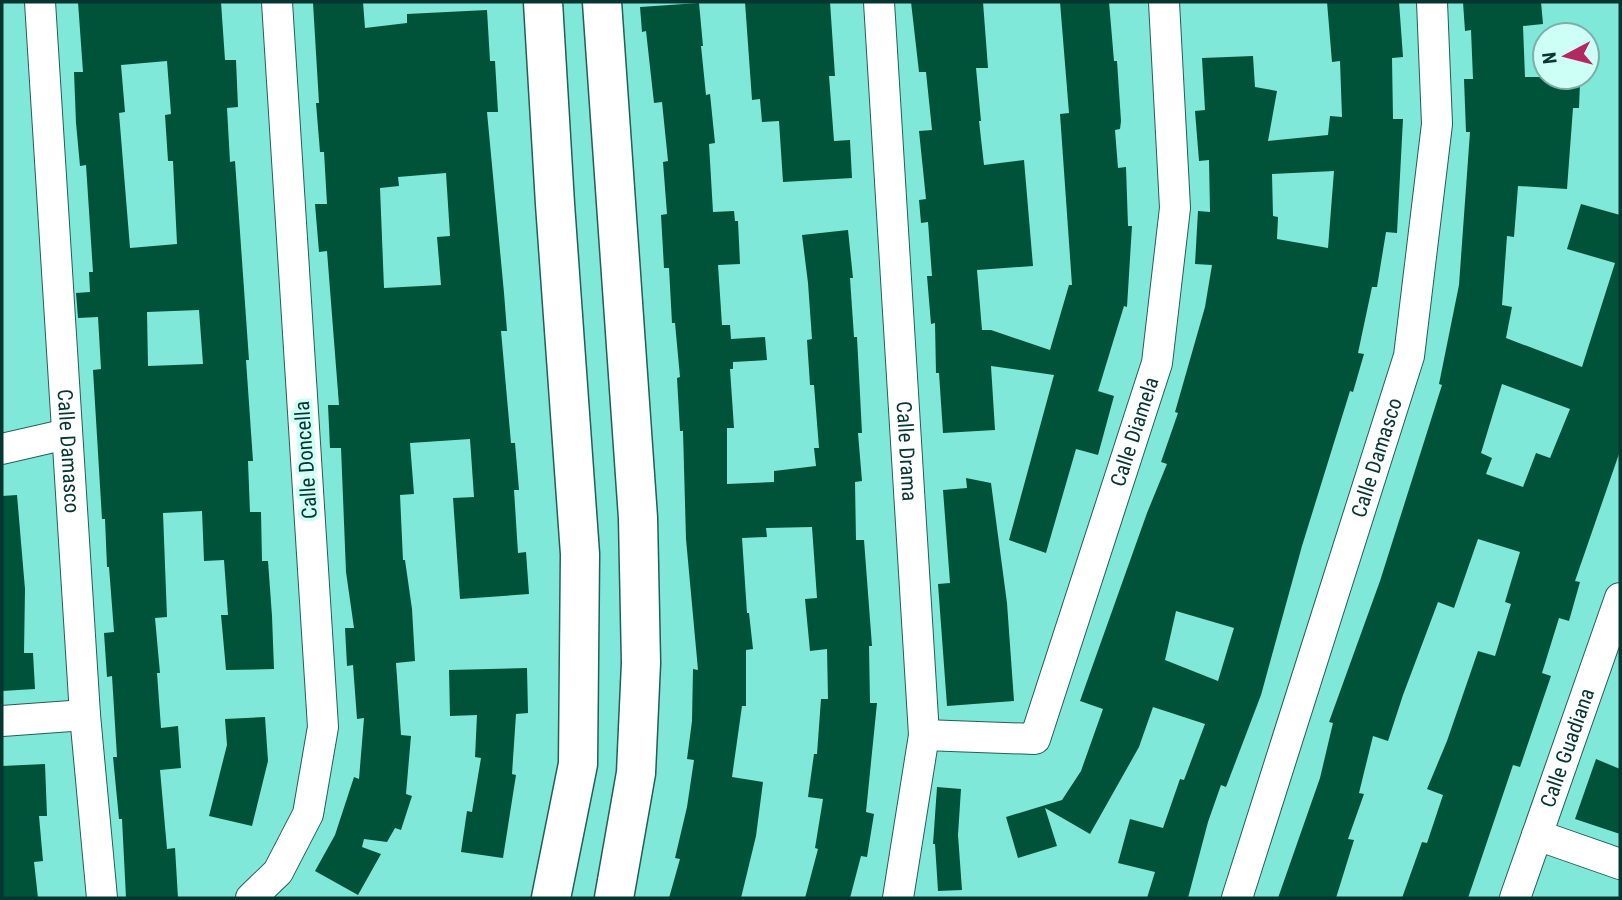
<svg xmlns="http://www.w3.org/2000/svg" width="1622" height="900" font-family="'Roboto Condensed',sans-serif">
  <rect width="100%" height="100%" fill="#7fe8d8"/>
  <!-- building -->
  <g fill="#005338" fill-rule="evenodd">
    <path d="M78 2H221L225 60H236L238 107 227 108 230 162 235 161 249 360H246L253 461H248L250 512H261L262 561H268L272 616 274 669 226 670 221 615H228L224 560 204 561 202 511 163 513 167 617 155 618 160 673H157L161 728 178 726 181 768 160 770 167 849 175 848 178 898H126L122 819H119L113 757H117L112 676 107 677 104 633 114 632 109 567H107L105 519H102L93 370 101 369 98 317 78 318 76 293 90 292 89 272H93L86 165 80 166 76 123 74 72H83ZM167 61 171 114 165 115 168 161H173L177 244 130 248 119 113 125 112 121 65ZM199 310 203 364 148 366 147 312Z"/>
    <path d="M363 2 365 28 407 23V14L487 10 490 61H495L498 112H487L504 293 507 331H501L511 443H515L519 490H514L518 553 526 552 529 594 460 599 453 498 474 497 470 439 410 443 414 494 400 495 403 560H405L412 609 415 661 396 663 401 735 411 736 406 794 412 796 401 830 395 828 387 842 364 839 362 847 381 854 358 895 315 871 335 835 354 777 359 779 364 718 357 719 353 665 347 666 345 628H354L346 572 341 448H330L328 405H339L327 251 319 252 315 204H327L324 152H320L316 103H319L313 3ZM446 173 450 236 437 237 441 285 384 288 380 188 399 186 398 177Z"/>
    <path d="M745 2H830L835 76H829L834 141 850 140 852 178 783 182 779 121 762 122 760 99 752 100Z"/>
    <path d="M911 2H983L988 68H976L981 121H979L984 165 1024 160 1033 266 977 270 982 330H991L1050 350 1069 285H1072L1060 114 1069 113 1060 2H1109L1114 61H1117L1121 121 1120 129 1115 130 1118 168 1126 167 1128 226H1132L1127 307 1124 306 1098 391 1114 396 1098 455 1076 449 1046 553 1009 540 1054 375 991 366 995 430 943 433 939 373H936L935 323 931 324 927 276H932L928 222 921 223 919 200 926 199 919 131 932 130 926 72H919Z"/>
    <path d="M1327 2H1399L1403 57 1392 58 1393 119H1403L1397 233 1386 232 1377 287H1372L1358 353 1364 354 1353 392 1350 391 1302 546 1261 695 1226 787 1221 785 1208 822 1188 898H1147L1155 872 1118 863 1130 819 1163 828 1180 779 1184 780 1205 724 1153 707 1139 747 1090 834 1045 808 1057 846 1018 858 1006 817 1062 800 1081 771 1103 709 1080 701 1147 513 1167 464 1161 462 1178 413 1175 412 1205 307 1212 265 1195 264 1198 211 1210 212 1209 160 1199 161 1195 111 1205 110 1202 58 1253 56 1255 87 1277 91 1268 141 1328 135 1330 116 1342 117 1340 61 1332 62ZM1334 171 1328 248 1277 239 1278 217 1273 216 1272 174ZM1176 611 1234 628 1218 681 1165 660Z"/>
    <path d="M1463 2H1541L1543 24 1523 26 1525 77H1548V82L1580 83 1579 108H1573L1567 189 1518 186 1514 237 1507 236 1502 305 1512 307 1506 338 1582 367 1615 263 1567 249 1581 204 1620 215V451L1575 581 1580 582 1569 621 1559 618 1542 673 1551 676 1520 767 1513 765 1468 898H1402L1422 842 1427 843 1443 795 1427 789 1447 741 1478 651 1495 656 1511 604 1505 602 1520 552 1478 539 1454 608 1438 602 1403 695 1388 741 1373 736 1359 793 1364 794 1348 839 1354 840 1336 898H1278L1320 778 1333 723 1329 722 1380 581 1442 385 1439 384 1459 285 1470 132H1466L1464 79H1473L1471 30 1465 31ZM1502 384 1570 409 1550 458 1536 453 1523 487 1486 474 1492 458 1481 453Z"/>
    <path d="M699 3 703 46H701L706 95 710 94 715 143 709 144 713 212 734 211 735 221H738L740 264 718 265 722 325H730L731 339 765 337 767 360 733 362V369H730L734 428H727V484L774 482V471L816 466 814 448H819L814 385H810L807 340 812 339 808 283 802 235 848 230 853 278H850L854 337H857L862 433H858L862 481 855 482 856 540H864L872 646H869L870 703H877L866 812 874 814 867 857 861 856 850 898H805L818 849 815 848 823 799 808 797 814 754H817L821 699H828L827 649 810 651 805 599 817 598 812 527 766 528 767 537 742 538 747 613H749L753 649 746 650V706H742L732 777 763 782 756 836 741 898H669L680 859 675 858 687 807 694 760 687 759 692 721 693 669 698 670 686 539 683 431H680L677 378 680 377 675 323H672L669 268H664L661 215 667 214 663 162 668 161 662 102 654 103 646 31 642 32 640 7Z"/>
    <path d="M966 478 991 483 1007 603 1014 701 947 706 938 584 950 583 943 490 967 488Z"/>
    <path d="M17 495 25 589 24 653H33L35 689 2 691V496Z"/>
    <path d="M527 668 528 713 516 714 512 774 516 775 503 858 461 852 467 811 472 812 481 758 475 757 477 715 450 716 449 670Z"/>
    <path d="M265 717 268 761 252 826 209 816 227 745 225 719Z"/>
    <path d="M1596 759 1620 769V834L1575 819Z"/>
    <path d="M45 764 47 816H39L43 861 34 862 38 898H2V766Z"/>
    <path d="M937 787 961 789 958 835 962 890 938 891 935 844H933Z"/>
  </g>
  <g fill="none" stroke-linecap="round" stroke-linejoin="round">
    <defs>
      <g id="minor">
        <path id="s1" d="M40 2 85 715 102 898"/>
        <path id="s2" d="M879 2 924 735 898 898"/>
        <path d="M2 449 67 434"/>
        <path d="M2 721 85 715"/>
        <path id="s3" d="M924 735 1035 739 1157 363 1175 208 1164 2"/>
        <path d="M1537 835 1620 864"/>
        <path d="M251 898 278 872 308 814 323 727 277 2"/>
        <path id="s4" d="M1237 898 1409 356 1437 124 1432 2"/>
        <path id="s5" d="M1515 898 1620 598"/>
      </g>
      <g id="primary">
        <path d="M543 2 555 204 580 554 578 764 551 898"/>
        <path d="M602 2 638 518 641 663 636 773 614 898"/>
      </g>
    </defs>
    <!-- minor casing -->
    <use href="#minor" stroke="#255e56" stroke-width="32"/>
    <!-- primary casing -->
    <use href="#primary" stroke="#255e56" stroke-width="41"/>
    <!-- minor -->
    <use href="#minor" stroke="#fff" stroke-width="30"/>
    <!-- primary -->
    <use href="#primary" stroke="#fff" stroke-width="38"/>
  </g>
  <g text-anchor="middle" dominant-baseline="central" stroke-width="7" stroke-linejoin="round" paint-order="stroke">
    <!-- street labels -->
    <g font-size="21" fill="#053630" stroke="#cefff6">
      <text stroke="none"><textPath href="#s3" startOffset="434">Calle Diamela</textPath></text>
      <text stroke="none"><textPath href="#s1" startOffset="450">Calle Damasco</textPath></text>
      <text stroke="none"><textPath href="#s2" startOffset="450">Calle Drama</textPath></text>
      <text stroke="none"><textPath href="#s4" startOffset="462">Calle Damasco</textPath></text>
      <text transform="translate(306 460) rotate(-94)">Calle Doncella</text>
      <text stroke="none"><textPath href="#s5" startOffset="159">Calle Guadiana</textPath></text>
    </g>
  </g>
  <!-- border -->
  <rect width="1622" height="900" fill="none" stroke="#053630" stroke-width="7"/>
  <!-- north arrow -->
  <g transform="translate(1566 56) rotate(263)"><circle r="33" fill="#cefff6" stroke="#7eafa7" stroke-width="2"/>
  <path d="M0-5L12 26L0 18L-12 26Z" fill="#b5285f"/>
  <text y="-10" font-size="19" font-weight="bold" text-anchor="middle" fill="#053630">N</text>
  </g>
</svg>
